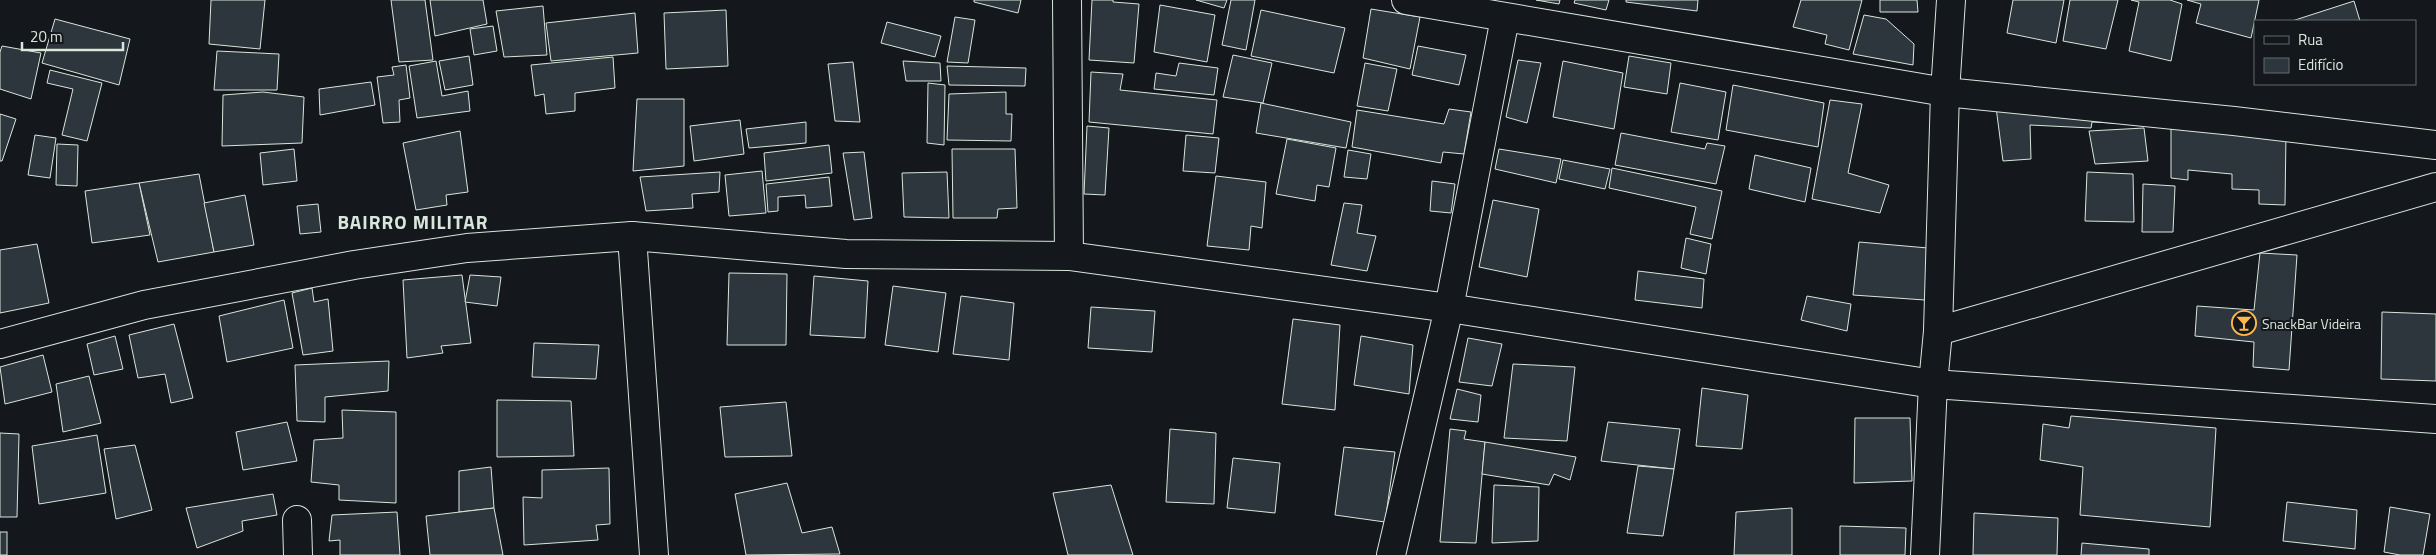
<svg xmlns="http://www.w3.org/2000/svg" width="2436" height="555" font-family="'Titillium Web',sans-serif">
  <rect width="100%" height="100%" fill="#14181c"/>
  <!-- building -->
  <g fill="#2c363c" stroke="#d8e6dc">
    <path d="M211 0H265L260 49 209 44Z"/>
    <path d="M391 0H425L433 60 399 62Z"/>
    <path d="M430 0H483L487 24 435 36Z"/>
    <path d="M974 0H1021L1018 13 974 2Z"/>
    <path d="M1092 0H1113V2L1139 4 1134 63 1089 60Z"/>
    <path d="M1196 0H1227L1224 8Z"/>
    <path d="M1231 0H1255L1246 50 1222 45Z"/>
    <path d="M1536 0H1560L1559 4Z"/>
    <path d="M1575 0H1609L1606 10 1574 3Z"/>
    <path d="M1626 0H1698L1697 11 1626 2Z"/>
    <path d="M1801 0H1862L1849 50 1825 44 1827 35 1793 27Z"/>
    <path d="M1880 0H1917L1918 12H1880Z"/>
    <path d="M2013 0H2064L2056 43 2007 33Z"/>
    <path d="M2070 0H2118L2106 49 2063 41Z"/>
    <path d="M2131 0H2170L2182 4 2171 61 2129 51 2139 2Z"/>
    <path d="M2187 0H2259L2251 38 2196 23 2201 4Z"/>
    <path d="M2354 1 2360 21H2292Z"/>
    <path d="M1160 5 1215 15 1207 62 1154 52Z"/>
    <path d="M543 6 547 55 504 57 496 11Z"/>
    <path d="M1371 9 1420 17 1410 69 1363 58Z"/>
    <path d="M726 10 728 66 666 69 664 13Z"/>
    <path d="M1261 10 1345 28 1334 73 1251 56Z"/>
    <path d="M635 13 638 53 551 61 546 23Z"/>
    <path d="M1864 15 1886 19 1914 44 1913 65 1853 54Z"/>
    <path d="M955 17 975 20 968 63 947 62Z"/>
    <path d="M55 19 130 39 119 85 42 63Z"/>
    <path d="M887 22 941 36 935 57 881 43Z"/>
    <path d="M493 26 497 51 474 55 470 29Z"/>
    <path d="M2 46 41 53 31 99 0 89V52Z"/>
    <path d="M1418 46 1466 55 1459 85 1412 75Z"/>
    <path d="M217 51 279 54 277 90H214Z"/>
    <path d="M1233 55 1272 63 1263 103 1223 97Z"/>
    <path d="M469 56 473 85 445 90 439 61Z"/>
    <path d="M1629 56 1671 63 1667 94 1624 87Z"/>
    <path d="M613 57 615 88 575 93V111L546 114 544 94 535 96 531 65Z"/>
    <path d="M1518 60 1541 63 1527 123 1506 117Z"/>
    <path d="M436 61 442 96 468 91 470 111 417 118 409 66Z"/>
    <path d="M903 61 940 63 941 81H906Z"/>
    <path d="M1563 61 1623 73 1614 129 1553 117Z"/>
    <path d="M853 62 860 122 835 121 828 64Z"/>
    <path d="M1179 63 1218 68 1214 95 1154 89 1156 73 1176 76Z"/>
    <path d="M1365 63 1397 69 1388 111 1357 106Z"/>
    <path d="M406 65 410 98 399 100 400 122 383 123 377 77 394 75 392 67Z"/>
    <path d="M947 66 1026 68 1025 86 949 85Z"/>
    <path d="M50 70 102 83 87 141 62 135 73 89 47 83Z"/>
    <path d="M1091 72 1123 74 1120 90 1217 100 1213 134 1089 122Z"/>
    <path d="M371 82 375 105 320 115 319 89Z"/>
    <path d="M928 83 945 85 944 145 927 143Z"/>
    <path d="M1680 83 1726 92 1718 140 1671 132Z"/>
    <path d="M1733 85 1824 103 1818 147 1726 130Z"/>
    <path d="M263 92 304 97 302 143 222 146 223 95Z"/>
    <path d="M1006 92V114H1012L1011 141 947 140 949 94Z"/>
    <path d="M637 99H684V166L633 171Z"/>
    <path d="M1830 100 1862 104 1848 173 1889 185 1880 213 1812 199Z"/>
    <path d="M1261 103 1351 122 1346 148 1256 133Z"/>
    <path d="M1996 107 2133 124 2092 122 2091 128 2030 125 2031 159 2003 161Z"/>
    <path d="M1449 109 1471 112 1464 154 1443 152 1441 163 1352 147 1357 110 1444 124Z"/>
    <path d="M0 114 16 119 2 161H0Z"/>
    <path d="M740 120 744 154 694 161 690 126Z"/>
    <path d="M2171 120 2286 133 2285 205 2259 204V190L2232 189V174L2188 170V180L2171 178Z"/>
    <path d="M806 122V143L749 148 746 129Z"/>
    <path d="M1087 126 1109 128 1105 195 1084 194Z"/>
    <path d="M2144 128 2148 161 2095 164 2089 131Z"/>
    <path d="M460 131 468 192 446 195 447 205 416 210 403 143Z"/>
    <path d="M1621 133 1705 149 1707 143 1725 146 1716 184 1615 165Z"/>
    <path d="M35 135 56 138 50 178 28 175Z"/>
    <path d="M1186 135 1219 138 1215 173 1183 171Z"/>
    <path d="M1287 139 1336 148 1329 187 1317 185 1315 201 1276 194Z"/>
    <path d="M57 144 78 145 77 186 56 185Z"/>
    <path d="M829 145 832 173 766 181 764 153Z"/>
    <path d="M294 149 297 181 263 185 260 153Z"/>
    <path d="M952 149H1015L1017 208 998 209 997 218H953Z"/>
    <path d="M1499 149 1561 159 1556 183 1495 169Z"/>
    <path d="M1348 150 1371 154 1367 179 1344 177Z"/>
    <path d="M864 152 872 218 854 220 843 153Z"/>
    <path d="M1755 155 1811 168 1805 202 1749 189Z"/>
    <path d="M1563 160 1610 169 1605 189 1559 179Z"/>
    <path d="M1612 168 1722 191 1712 239 1690 234 1696 207 1609 188Z"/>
    <path d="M762 171 766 213 729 216 725 175Z"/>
    <path d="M720 172 719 192 692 194 693 208 646 211 640 177Z"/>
    <path d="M947 172 949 218 904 217 902 173Z"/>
    <path d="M2087 172 2133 174 2134 222 2085 221Z"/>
    <path d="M199 174 214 252 158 262 139 183Z"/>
    <path d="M1216 176 1266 182 1262 228 1251 226 1249 250 1207 246Z"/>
    <path d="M829 177 832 206 806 208 805 195 778 197V211L768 212 766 184Z"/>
    <path d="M1432 181 1455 184 1451 213 1430 211Z"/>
    <path d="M139 183 150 235 92 243 85 191Z"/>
    <path d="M2143 184 2175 186 2173 232H2142Z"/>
    <path d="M245 195 254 245 214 252 204 203Z"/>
    <path d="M1493 200 1539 209 1527 277 1479 267Z"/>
    <path d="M1344 203 1362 205 1357 233 1376 236 1367 271 1331 265Z"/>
    <path d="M318 204 321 232 300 234 297 206Z"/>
    <path d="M1686 238 1711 244 1706 274 1681 268Z"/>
    <path d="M1859 242 1928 248 1925 300 1853 295Z"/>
    <path d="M37 244 49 303 0 313V250Z"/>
    <path d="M2260 253 2297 255 2289 370 2253 367 2254 342 2195 336 2197 306 2254 310Z"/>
    <path d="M1638 271 1704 279 1702 308 1635 300Z"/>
    <path d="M729 273 787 274 786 345H727Z"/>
    <path d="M462 275 471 343 441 346 443 353 407 358 403 280Z"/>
    <path d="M470 275 501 277 497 306 465 302Z"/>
    <path d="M814 276 868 281 865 338 810 335Z"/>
    <path d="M893 286 946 293 938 352 885 345Z"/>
    <path d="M312 288 314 302 328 299 333 351 303 355 292 293Z"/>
    <path d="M961 296 1014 303 1009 360 953 354Z"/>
    <path d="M1807 296 1851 304 1847 331 1801 320Z"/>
    <path d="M284 300 293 348 227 362 219 316Z"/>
    <path d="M1091 307 1155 311 1152 352 1088 348Z"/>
    <path d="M2382 312 2436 314V381L2381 379Z"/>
    <path d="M1293 319 1340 325 1335 410 1282 404Z"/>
    <path d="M174 324 193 398 171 403 165 374 138 378 129 335Z"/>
    <path d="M115 336 123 369 94 375 87 344Z"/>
    <path d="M1361 336 1413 345 1409 394 1354 385Z"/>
    <path d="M1468 338 1502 344 1492 386 1459 382Z"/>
    <path d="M534 343 599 345 596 379 532 377Z"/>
    <path d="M43 355 52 392 5 404 0 367Z"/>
    <path d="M389 361 388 391 325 397V422L297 421 295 365Z"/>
    <path d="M1513 364 1575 367 1567 441 1504 438Z"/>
    <path d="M89 376 101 423 63 432 56 384Z"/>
    <path d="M1702 388 1748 395 1742 449 1696 446Z"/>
    <path d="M1457 389 1481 395 1478 422 1450 419Z"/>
    <path d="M497 400 571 401 574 456 497 457Z"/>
    <path d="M786 402 792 456 725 457 720 407Z"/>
    <path d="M342 410 396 412V503L339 500V485L311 482 314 440 343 438Z"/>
    <path d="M2071 416 2216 428 2210 527 2080 515 2083 467 2040 460 2043 424 2069 428Z"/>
    <path d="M1855 418H1910L1912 481 1854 483Z"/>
    <path d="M287 422 297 461 243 470 236 432Z"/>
    <path d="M1608 422 1680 429 1674 469 1601 461Z"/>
    <path d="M1170 429 1216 433 1214 504 1166 502Z"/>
    <path d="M1450 429 1466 431 1464 439 1485 442 1476 543 1440 542Z"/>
    <path d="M0 433 19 434 17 517H0Z"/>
    <path d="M97 435 106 493 39 504 32 446Z"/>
    <path d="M1485 442 1576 457 1570 480 1554 474 1549 485 1482 474Z"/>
    <path d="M135 445 152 510 116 519 104 449Z"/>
    <path d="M1344 447 1395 452 1385 522 1335 515Z"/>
    <path d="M1233 458 1280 463 1275 513 1227 508Z"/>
    <path d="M1638 466 1674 469 1663 536 1627 533Z"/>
    <path d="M491 467 494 508 459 512V471Z"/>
    <path d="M609 468 610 524 596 525 598 540 524 545 523 497 542 498V470Z"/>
    <path d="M787 483 802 533 832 527 840 554 746 555 735 494Z"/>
    <path d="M1111 485 1133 555H1068L1053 493Z"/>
    <path d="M1494 485 1539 487 1538 541 1492 543Z"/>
    <path d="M273 494 277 515 242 521 243 531 197 548 186 508Z"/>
    <path d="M2287 502 2357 510 2355 549 2283 541Z"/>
    <path d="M2390 507 2430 514 2423 555H2400L2384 552Z"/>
    <path d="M494 508 503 555H430L426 516Z"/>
    <path d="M1792 508V555H1734L1736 512Z"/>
    <path d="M397 512 400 555H340V540L329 541 332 515Z"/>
    <path d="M1974 513 2058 518 2057 555H1973Z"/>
    <path d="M1840 526 1906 528 1905 555H1840Z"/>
    <rect x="0" y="532" width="7" height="23"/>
    <path d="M2082 543 2149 549V555H2081Z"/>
  </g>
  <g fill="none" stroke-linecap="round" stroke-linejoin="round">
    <defs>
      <g id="minor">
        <path d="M1067 0 1069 256"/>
        <path d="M1406 0 1945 92 2234 121 2436 145"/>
        <path d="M632 236 654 555"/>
        <path d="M1938 331 2436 187"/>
        <path d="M0 344 144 305 354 265 467 248 632 236 846 254 1069 256 1449 308 1933 384 2436 419"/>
        <path d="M297 520 298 555"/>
        <path d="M1391 555 1449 308 1505 18"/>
        <path d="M1925 555 1933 384 1938 331 1945 92 1951 0"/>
      </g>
    </defs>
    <!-- minor casing -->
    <use href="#minor" stroke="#d8e6dc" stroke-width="30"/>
    <!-- minor -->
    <use href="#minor" stroke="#14181c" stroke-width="28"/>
  </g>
  <!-- icons -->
  <defs>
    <symbol id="bar-ring" viewBox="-11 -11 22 22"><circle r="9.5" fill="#14181c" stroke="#ffb74d" stroke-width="1.5"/><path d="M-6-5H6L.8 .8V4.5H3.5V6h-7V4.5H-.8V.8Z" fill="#ffb74d"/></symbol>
  </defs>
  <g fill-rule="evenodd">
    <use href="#bar-ring" x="2230" y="309" width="28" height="28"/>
  </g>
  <g text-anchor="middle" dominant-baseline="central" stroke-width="4" stroke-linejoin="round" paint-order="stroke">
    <!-- poi labels -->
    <g font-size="14" fill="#d8e6dc" stroke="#14181c" text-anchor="start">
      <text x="2262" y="323">SnackBar Videira</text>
    </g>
    <!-- district labels -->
    <g font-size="19" font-weight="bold" letter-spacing="1" fill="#d8e6dc" stroke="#14181c">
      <text x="413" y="221">BAIRRO MILITAR</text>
    </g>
  </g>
  <!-- legend -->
  <rect x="2254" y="20" width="162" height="65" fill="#14181c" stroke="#626a69"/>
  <rect x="2264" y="36" width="25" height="8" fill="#14181c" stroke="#626a69"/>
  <text x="2298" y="45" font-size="15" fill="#d8e6dc">Rua</text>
  <rect x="2264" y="58" width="25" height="15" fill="#2c363c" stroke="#626a69"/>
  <text x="2298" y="70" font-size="15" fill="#d8e6dc">Edifício</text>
  <!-- scale -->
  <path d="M22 42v8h101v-8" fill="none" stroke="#d8e6dc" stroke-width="2.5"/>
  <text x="30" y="42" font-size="15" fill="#d8e6dc" stroke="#14181c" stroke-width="4" paint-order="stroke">20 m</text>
</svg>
